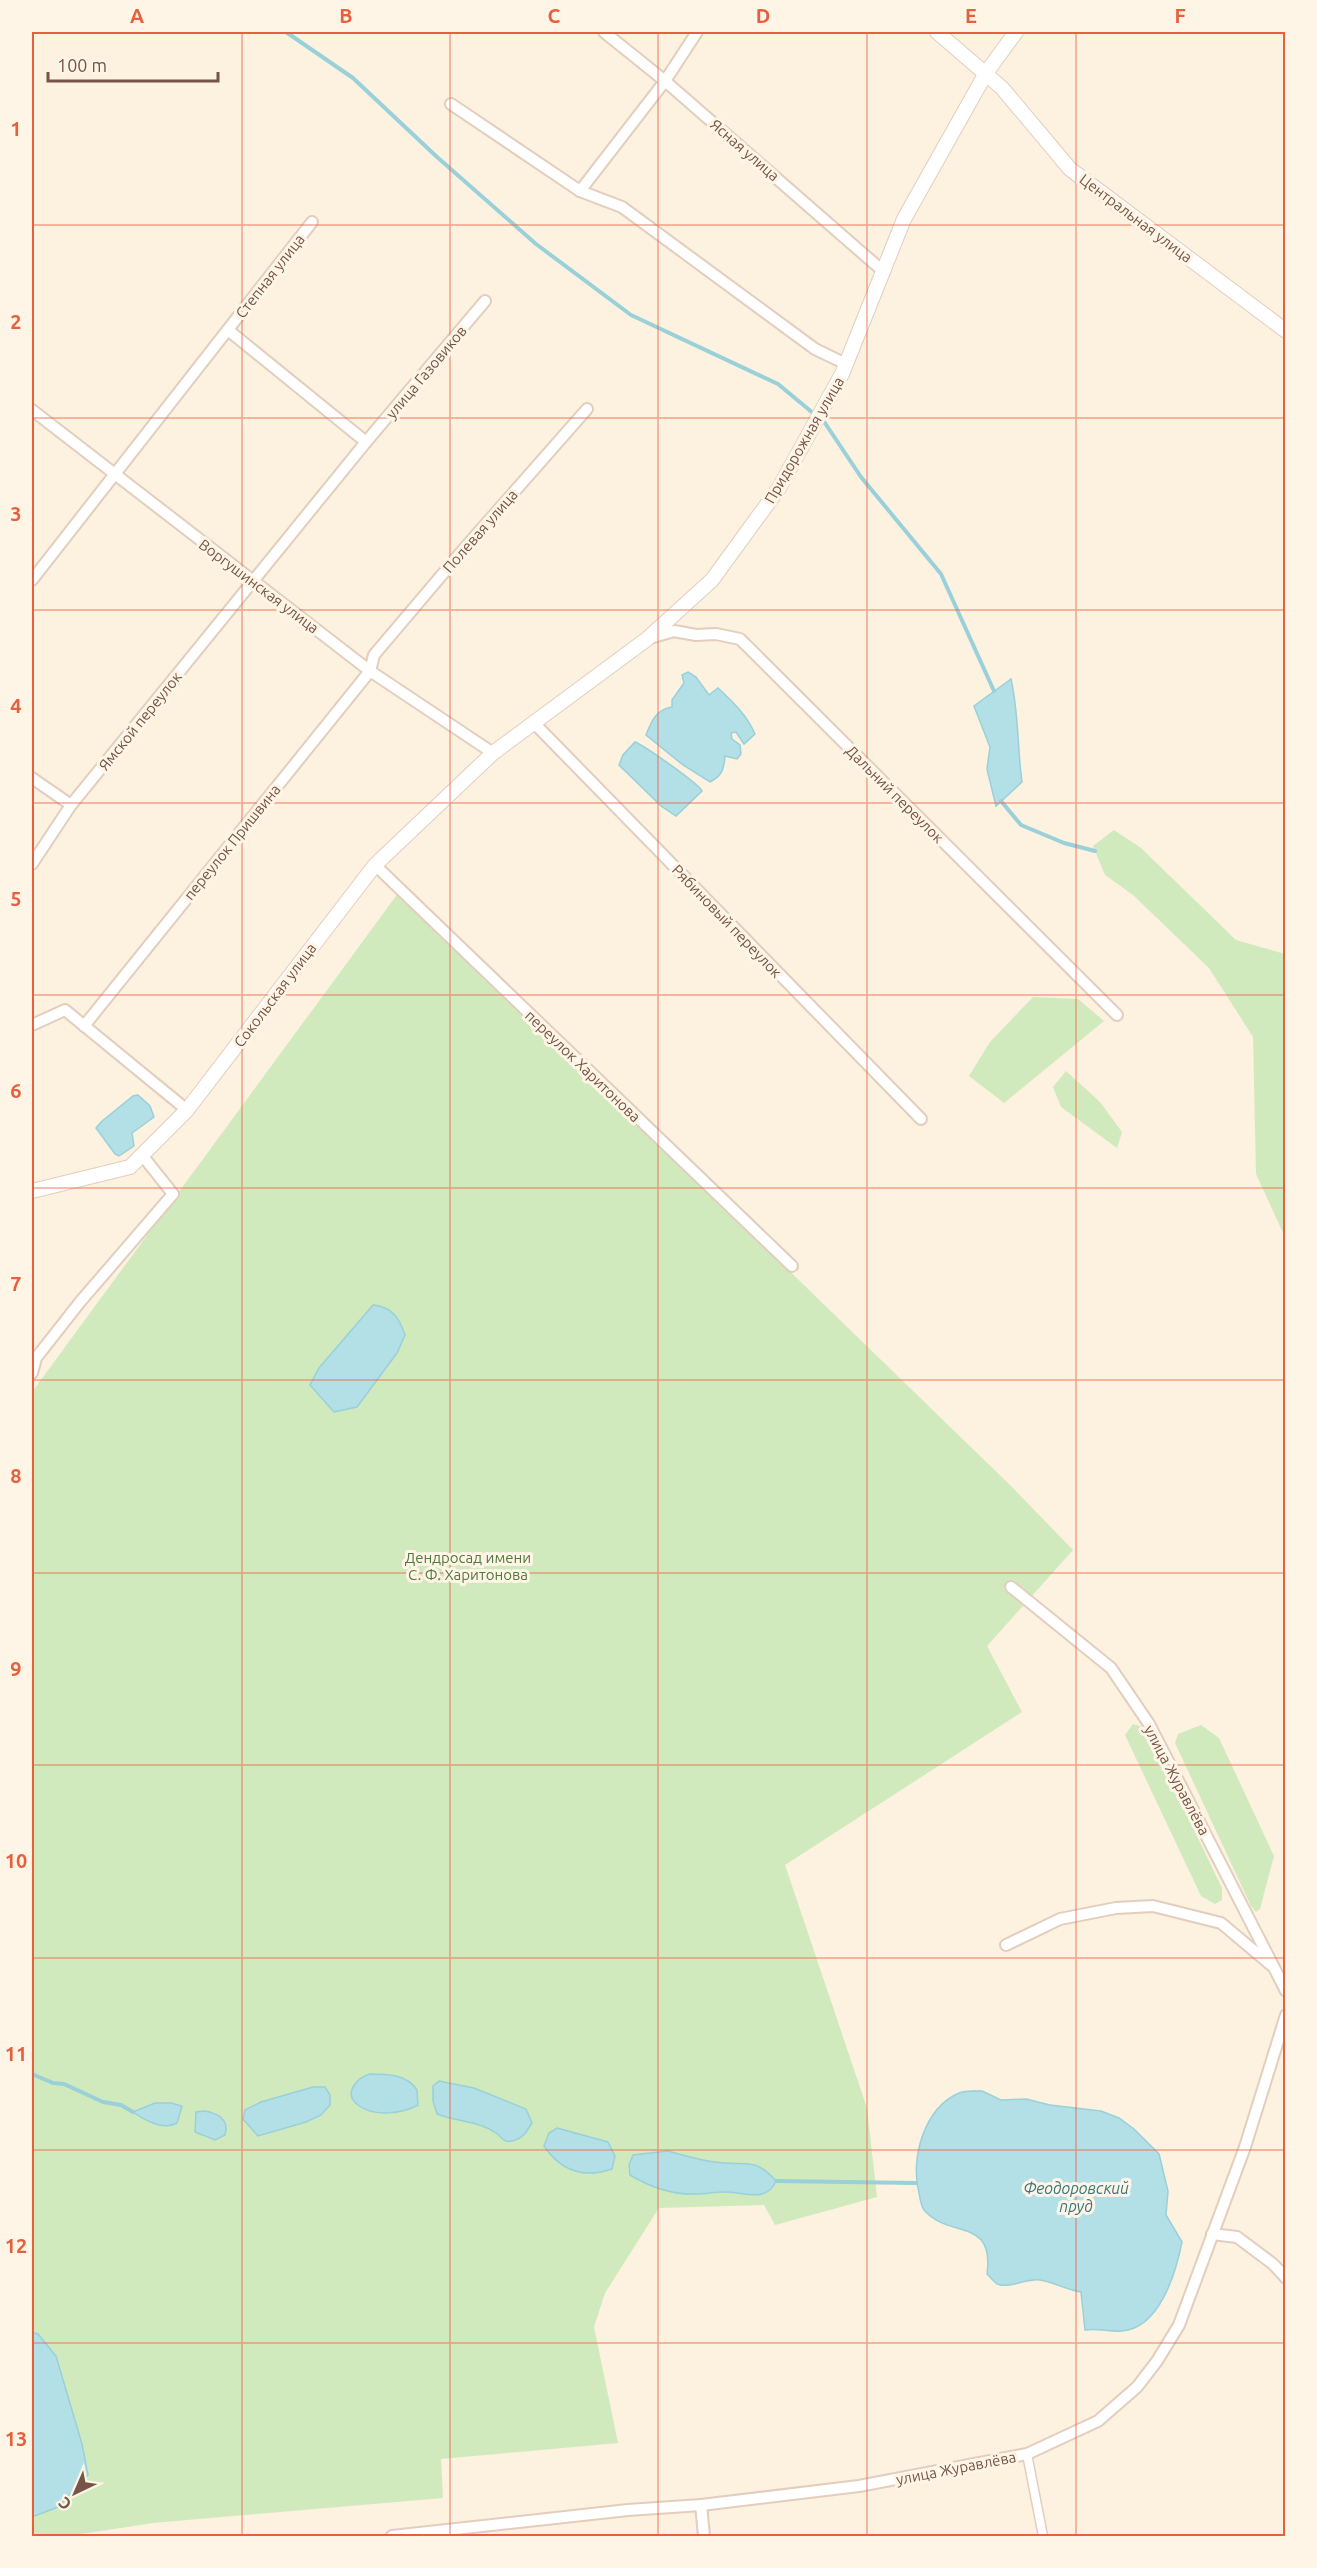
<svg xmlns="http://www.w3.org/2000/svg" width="1317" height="2568" font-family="Ubuntu,sans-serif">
  <rect width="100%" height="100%" fill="#fdf1df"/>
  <!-- green -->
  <g fill="#d1eabd">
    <path d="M1114 830 1141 848 1236 940 1285 954V1237L1256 1174 1253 1037 1209 968 1133 895 1105 875 1093 846Z"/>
    <path d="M399 892 1012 1487 1073 1550 987 1646 1022 1712 785 1865 867 2108 877 2197 775 2225 764 2205 659 2208 605 2293 594 2327 618 2443 441 2459 443 2498 153 2523 68 2536H32V1392Z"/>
    <path d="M1033 997 1078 999 1104 1021 1004 1103 969 1076 990 1042Z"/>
    <path d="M1066 1071 1100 1102 1122 1132 1117 1148 1061 1107 1053 1087Z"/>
    <path d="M1133 1724 1145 1728 1222 1888V1900L1215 1904 1201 1896 1125 1735Z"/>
    <path d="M1201 1725 1219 1738 1274 1856 1260 1909 1256 1912 1251 1906 1175 1743 1178 1734Z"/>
  </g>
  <!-- water -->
  <g fill="#b3e0e7" stroke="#99d0d9" stroke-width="1.5">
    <path d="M688 672 696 677 709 695 718 688C733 702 746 714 755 734L744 744 736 732 731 733 732 739 740 745 741 754 737 759 725 756C724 769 722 776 710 782L683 765 646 735C651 722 656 709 672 707V700L684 683 682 675Z"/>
    <path d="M1011 679C1019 714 1017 746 1022 782L996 806 987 769 990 747 974 706Z"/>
    <path d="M635 742C645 746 699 784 702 791L676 816 661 806 619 765 623 755Z"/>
    <path d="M138 1095 150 1106 154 1117 132 1133 134 1146 119 1156 115 1154 96 1128 101 1122 133 1096Z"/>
    <path d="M373 1305C392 1307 399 1317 405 1335L397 1353 357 1407 334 1412 310 1385 319 1368Z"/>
    <path d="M370 2074C387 2074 407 2074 417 2090L418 2105C402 2114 373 2117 358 2105 343 2094 356 2078 370 2074Z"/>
    <path d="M439 2081 474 2088 526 2109 532 2123C526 2132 523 2139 512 2141 503 2143 502 2137 496 2133 478 2120 456 2122 437 2114L433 2101V2086Z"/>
    <path d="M313 2087H325L330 2095V2105L321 2115 306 2122 258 2136 243 2119 245 2110 261 2102Z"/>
    <path d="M982 2091 1001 2100 1026 2099 1050 2105 1101 2111 1119 2118 1134 2129 1159 2154 1168 2191 1166 2215 1182 2242C1176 2272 1160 2328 1122 2331 1109 2332 1098 2328 1085 2330L1081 2292C1067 2290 1054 2282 1040 2280 1026 2278 1010 2289 997 2284 994 2282 990 2277 987 2274 995 2217 949 2239 924 2210 921 2206 920 2198 919 2193 910 2159 924 2108 959 2093 965 2090 975 2091 982 2091Z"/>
    <path d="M155 2103H171L182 2106 177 2123C164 2131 144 2120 133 2112Z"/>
    <path d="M204 2111C217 2113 230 2119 225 2135L215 2140 195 2132 196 2112Z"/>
    <path d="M557 2128 608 2142 615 2156 612 2169C583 2179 561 2171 544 2146L549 2133Z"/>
    <path d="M668 2151C683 2155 699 2160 715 2162 744 2167 753 2155 776 2181 766 2204 743 2191 723 2192 714 2192 705 2194 696 2194 672 2195 650 2187 630 2175L629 2165 633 2155Z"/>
    <path d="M32 2332 38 2334 56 2356 82 2444 88 2475 58 2507 32 2517Z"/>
  </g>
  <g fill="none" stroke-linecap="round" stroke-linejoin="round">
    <!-- stream -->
    <g stroke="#99d0d9" stroke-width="4">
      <path d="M286 32 353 78 437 157 536 244 631 315 778 384 825 423 861 477 941 574 994 691"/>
      <path d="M1001 801 1021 825 1064 843 1095 851"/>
      <path d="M32 2074 53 2083 64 2084 103 2102 121 2105 133 2112"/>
      <path d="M776 2181 916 2183"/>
    </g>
    <defs>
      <path id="pedestrian" d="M1027 2454 1043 2536"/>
      <g id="minor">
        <path d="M604 32 665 81 884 272"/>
        <path d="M451 104 580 191 622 207 815 349 846 364"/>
        <path d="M580 191 665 81 697 32"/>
        <path d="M228 330 366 442"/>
        <path d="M32 410 370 671 493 753"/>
        <path d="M32 580 312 222"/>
        <path d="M650 638 674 631 696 635 716 634 740 639 1117 1015"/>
        <path d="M534 723 921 1119"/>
        <path d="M32 778 71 805"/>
        <path d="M32 864 71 805 366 442 485 301"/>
        <path d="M375 865 792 1266"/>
        <path d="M32 1025 65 1010 187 1110"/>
        <path d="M84 1026 370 671 374 655 463 550 587 409"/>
        <path d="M32 1373 36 1358 80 1302 173 1194 142 1155"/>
        <path d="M1011 1587 1111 1668 1149 1724 1286 1991"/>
        <path d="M1006 1945 1060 1919 1116 1908 1153 1906 1221 1923 1271 1965"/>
        <path d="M1212 2234 1237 2237 1273 2264 1286 2278"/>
        <path d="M701 2505 704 2536"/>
        <path d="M392 2536 628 2510 701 2505 859 2486 1027 2454 1098 2421 1137 2387 1157 2361 1179 2325 1245 2147 1286 2015"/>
      </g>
      <g id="tertiary">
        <path d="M937 32 1002 88 1070 169 1286 331"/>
        <path d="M32 1191 130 1167 187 1110 375 865 493 753 647 639 712 580 779 488 842 374 904 219 986 73 1016 32"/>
      </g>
    </defs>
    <!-- pedestrian casing -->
    <use href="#pedestrian" stroke="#e3cebe" stroke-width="11"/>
    <!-- minor casing -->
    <use href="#minor" stroke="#e3cebe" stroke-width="14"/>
    <!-- tertiary casing -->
    <use href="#tertiary" stroke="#e3cebe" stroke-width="16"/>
    <!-- pedestrian -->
    <use href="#pedestrian" stroke="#fff" stroke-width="8"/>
    <!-- minor -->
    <use href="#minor" stroke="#fff" stroke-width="10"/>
    <!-- tertiary -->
    <use href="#tertiary" stroke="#fff" stroke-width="14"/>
  </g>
  <!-- grid -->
  <path fill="none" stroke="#e7603e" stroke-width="1.5" stroke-opacity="0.55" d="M242 32V2536M450 32V2536M658 32V2536M867 32V2536M1076 32V2536M32 225H1286M32 418H1286M32 610H1286M32 803H1286M32 995H1286M32 1188H1286M32 1380H1286M32 1573H1286M32 1765H1286M32 1958H1286M32 2150H1286M32 2343H1286"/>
  <g text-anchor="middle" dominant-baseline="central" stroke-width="6" stroke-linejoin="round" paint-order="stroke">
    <!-- street labels -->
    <g font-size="15" fill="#745546" stroke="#fff5e6">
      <text transform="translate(745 150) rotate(41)">Ясная улица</text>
      <text transform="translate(1136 218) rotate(37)">Центральная улица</text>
      <text transform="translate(270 276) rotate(-52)">Степная улица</text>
      <text transform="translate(426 372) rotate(-50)">улица Газовиков</text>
      <text transform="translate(804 440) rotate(-60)">Придорожная улица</text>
      <text transform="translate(480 531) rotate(-49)">Полевая улица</text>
      <text transform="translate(259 586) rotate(37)">Воргушинская улица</text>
      <text transform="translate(140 721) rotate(-51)">Ямской переулок</text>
      <text transform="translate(895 794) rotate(45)">Дальний переулок</text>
      <text transform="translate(232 842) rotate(-51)">переулок Пришвина</text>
      <text transform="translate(727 921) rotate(46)">Рябиновый переулок</text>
      <text transform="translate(275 995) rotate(-53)">Сокольская улица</text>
      <text transform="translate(583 1066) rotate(44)">переулок Харитонова</text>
      <text transform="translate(1177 1780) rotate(62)">улица Журавлёва</text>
      <text transform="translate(956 2468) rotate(-11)">улица Журавлёва</text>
    </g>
    <!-- park labels -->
    <g font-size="15" fill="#517a3e" stroke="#fff5e6">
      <text x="468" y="1557">Дендросад имени<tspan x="468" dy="17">С. Ф. Харитонова</tspan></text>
    </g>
    <!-- water labels -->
    <g font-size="16" font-style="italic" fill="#3c7782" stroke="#fff5e6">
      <text x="1076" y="2188">Феодоровский<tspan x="1076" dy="18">пруд</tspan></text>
    </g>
  </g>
  <!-- border -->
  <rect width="1317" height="2568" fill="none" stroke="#fff5e6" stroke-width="66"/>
  <!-- north arrow -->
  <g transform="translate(75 2493) rotate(224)" stroke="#fff5e6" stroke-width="4.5" paint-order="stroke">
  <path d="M0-4.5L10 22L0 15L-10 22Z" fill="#745546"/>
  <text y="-9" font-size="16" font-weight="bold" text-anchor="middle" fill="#745546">С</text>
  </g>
  <!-- scale -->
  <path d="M48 72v9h170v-9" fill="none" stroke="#745546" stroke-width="3"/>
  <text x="57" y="72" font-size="18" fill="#745546" stroke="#fff5e6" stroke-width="4.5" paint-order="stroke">100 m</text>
  <rect x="33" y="33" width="1251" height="2502" fill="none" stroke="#e7603e" stroke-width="2"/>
  <g font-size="20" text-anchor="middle" font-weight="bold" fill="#e7603e">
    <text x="137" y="23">A</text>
    <text x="346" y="23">B</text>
    <text x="554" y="23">C</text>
    <text x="763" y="23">D</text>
    <text x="971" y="23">E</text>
    <text x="1180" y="23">F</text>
    <text x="16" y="136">1</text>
    <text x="16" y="329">2</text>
    <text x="16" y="521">3</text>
    <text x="16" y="713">4</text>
    <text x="16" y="906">5</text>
    <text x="16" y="1098">6</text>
    <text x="16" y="1291">7</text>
    <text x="16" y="1483">8</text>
    <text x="16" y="1676">9</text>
    <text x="16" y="1868">10</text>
    <text x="16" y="2061">11</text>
    <text x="16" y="2253">12</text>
    <text x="16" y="2446">13</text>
  </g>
</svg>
